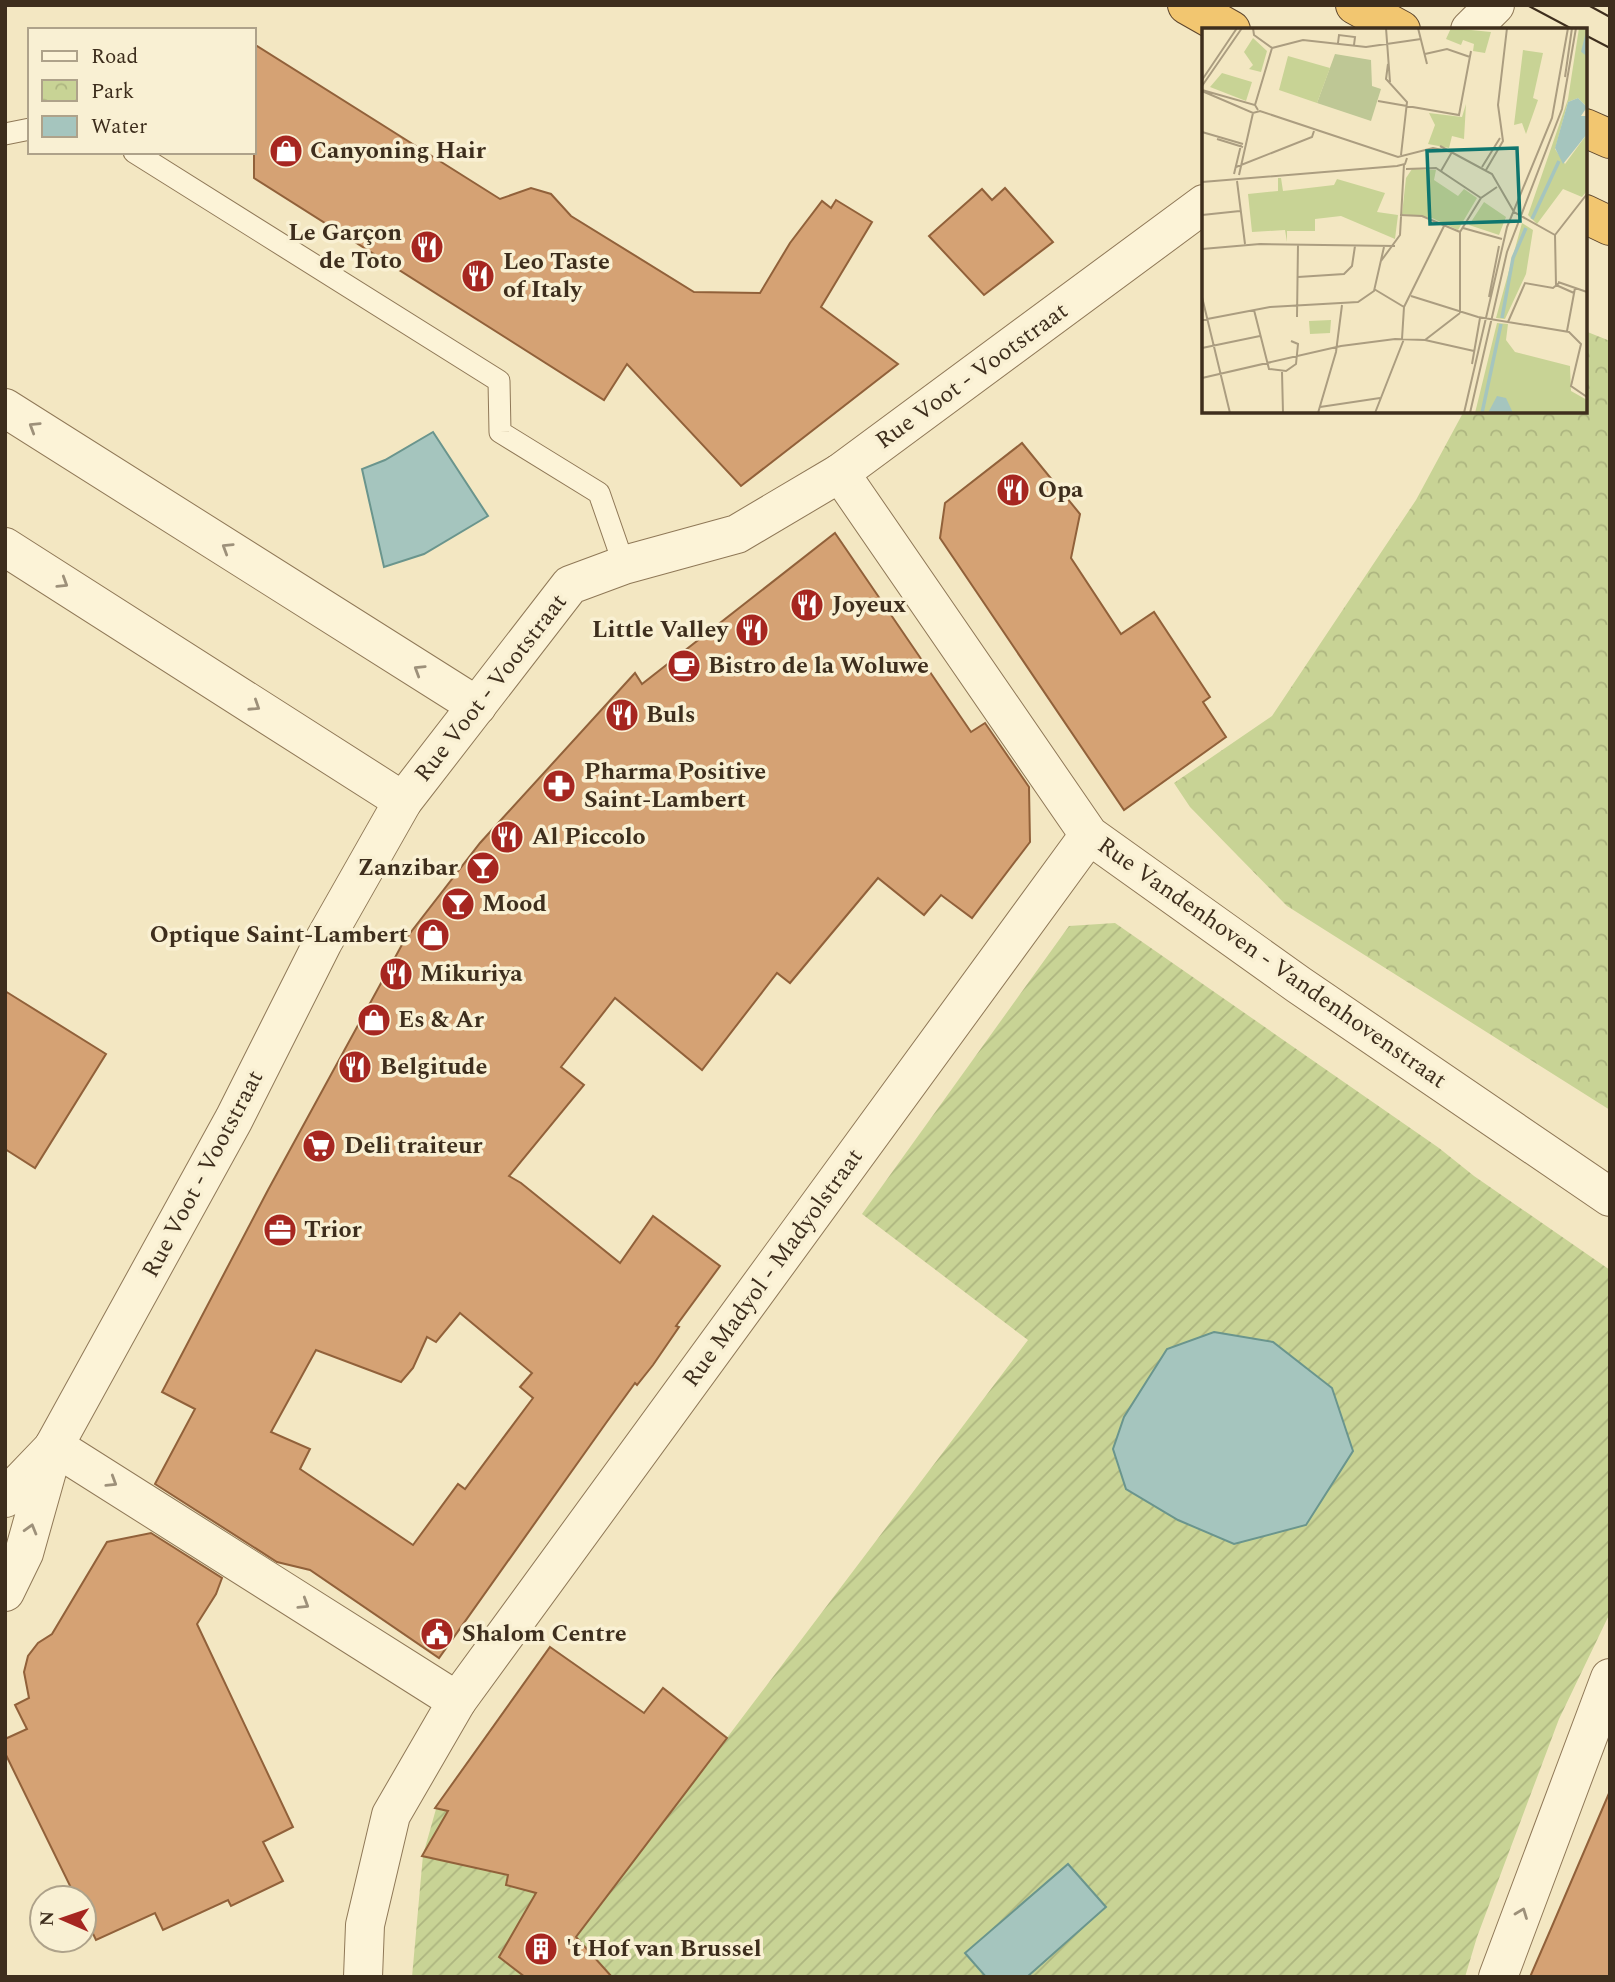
<svg xmlns="http://www.w3.org/2000/svg" width="1615" height="1982" font-family="Spectral,serif">
  <defs>
    <pattern id="park-crowns" width="20" height="18" patternUnits="userSpaceOnUse" patternTransform="scale(1.75)"><rect width="20" height="18" fill="#c8d395"/><path d="M2 6a3 3 0 1 1 6 0M12 15a3 3 0 1 1 6 0" fill="none" stroke="#adb580"/></pattern>
    <pattern id="garden-furrows" width="10" height="10" patternUnits="userSpaceOnUse" patternTransform="scale(1.75)"><rect width="10" height="10" fill="#c8d395"/><path d="M-1 1l2-2M0 10L10 0M9 11l2-2" fill="none" stroke="#adb580"/></pattern>
  </defs>
  <rect width="100%" height="100%" fill="#f3e7c2"/>
  <!-- park -->
  <path fill="url(#park-crowns)" d="M1585 331 1610 341V1110L1287 906 1190 807 1174 783 1272 716 1416 500 1464 411H1585Z"/>
  <!-- garden -->
  <path fill="url(#garden-furrows)" d="M1115 923 1439 1148 1474 1176 1610 1270V1613L1559 1719 1477 1937 1465 1977H412L423 1855 436 1809 603 1844 639 1854 1028 1340 862 1214 1069 926Z"/>
  <!-- water -->
  <g fill="#a5c5be" stroke="#6a958d" stroke-width="2">
    <path d="M433 432 488 516 424 554 384 567 362 469 385 460Z"/>
    <path d="M1214 1332 1273 1342 1332 1388 1353 1451 1306 1525 1234 1544 1178 1520 1126 1489 1113 1449 1124 1417 1167 1349Z"/>
    <path d="M1068 1864 1106 1907 1027 1977H986L965 1953Z"/>
  </g>
  <!-- building -->
  <g fill="#d5a274" stroke="#91613a" stroke-width="2" fill-rule="evenodd">
    <path d="M254 44 500 199 531 188 551 194 571 216 694 292 760 293 790 243 822 201 831 208 836 200 872 222 821 307 898 364 741 486 627 364 604 400 254 178Z"/>
    <path d="M1005 188 1053 242 984 295 929 236 982 189 992 200Z"/>
    <path d="M1022 443 1080 514 1071 558 1121 634 1154 612 1210 697 1203 702 1226 737 1124 810 940 538 945 503Z"/>
    <path d="M835 533 971 732 985 723 1029 787 1030 842 972 918 941 895 924 915 878 878 790 983 777 973 702 1070 615 998 561 1067 584 1085 509 1176 521 1183 620 1263 653 1216 720 1266 676 1326 679 1327 653 1365 637 1385 635 1383 606 1423 439 1658 310 1570 277 1562 155 1484 195 1409 162 1392 268 1190 404 941 480 843 635 673 642 684ZM460 1313 532 1373 520 1387 533 1398 465 1489 458 1484 413 1545 300 1469 310 1449 271 1432 316 1350 401 1382 413 1368 427 1337 436 1342Z"/>
    <path d="M5 991 106 1054 35 1168 5 1149Z"/>
    <path d="M151 1533 222 1578 216 1594 197 1624 293 1827 263 1842 283 1881 231 1906 228 1900 163 1930 155 1913 96 1940 84 1915V1898H76L5 1753V1739L27 1729 15 1705 29 1698 24 1672 28 1656 38 1643 52 1634 107 1542Z"/>
    <path d="M550 1647 644 1713 663 1688 727 1738 576 1937 612 1977H525L499 1957 536 1893 506 1885 508 1875 422 1856 448 1811 435 1808Z"/>
    <path d="M1610 1791V1977H1530L1550 1931Z"/>
  </g>
  <g fill="none" stroke-linecap="round" stroke-linejoin="round">
    <defs>
      <g id="service">
        <path d="M5 134 30 129"/>
        <path d="M134 152 499 381 500 432 599 493 624 565"/>
      </g>
      <g id="minor">
        <path d="M5 408 477 706"/>
        <path d="M840 473 1089 835 1299 985 1610 1197"/>
        <path d="M5 547 403 801"/>
        <path d="M54 1446 457 1701"/>
        <path d="M363 1977 365 1925 391 1815 457 1701 1089 835"/>
        <path d="M1498 1977 1610 1678"/>
      </g>
      <g id="tertiary">
        <path d="M1470 30 1495 5"/>
        <path d="M5 1498 51 1450"/>
        <path d="M5 1592 24 1553 54 1446 234 1119 323 942 403 801 570 585 624 565 737 534 840 473 1204 204"/>
      </g>
      <g id="trunk">
        <path d="M1187 5 1231 30"/>
        <path d="M1355 5 1401 30"/>
        <path d="M1585 128 1610 139"/>
        <path d="M1585 214 1610 226"/>
      </g>
    </defs>
    <!-- service casing -->
    <use href="#service" stroke="#8f7857" stroke-width="23"/>
    <!-- minor casing -->
    <use href="#minor" stroke="#8f7857" stroke-width="40"/>
    <!-- tertiary casing -->
    <use href="#tertiary" stroke="#8f7857" stroke-width="40"/>
    <!-- trunk casing -->
    <use href="#trunk" stroke="#5d452c" stroke-width="40"/>
    <!-- service -->
    <use href="#service" stroke="#fcf3d7" stroke-width="21"/>
    <!-- minor -->
    <use href="#minor" stroke="#fcf3d7" stroke-width="38"/>
    <!-- tertiary -->
    <use href="#tertiary" stroke="#fcf3d7" stroke-width="38"/>
    <!-- trunk -->
    <use href="#trunk" stroke="#f2c670" stroke-width="38"/>
    <!-- tram -->
    <g stroke="#3e2e1d" stroke-width="2">
      <path d="M1527 5 1574 30"/>
      <path d="M1588 5 1610 17"/>
      <path d="M1585 35 1610 48"/>
    </g>
  </g>
  <!-- one-way arrows -->
  <defs><path id="oneway-chevron" d="M-2-3.5L2.5 0L-2 3.5" fill="none" stroke-width="1.6" stroke-linecap="round" stroke-linejoin="round" transform="scale(1.75)"/></defs>
  <g stroke="#9d907a">
    <use href="#oneway-chevron" transform="translate(34 427) rotate(-148)"/>
    <use href="#oneway-chevron" transform="translate(227 548) rotate(-148)"/>
    <use href="#oneway-chevron" transform="translate(63 583) rotate(32)"/>
    <use href="#oneway-chevron" transform="translate(419 670) rotate(-148)"/>
    <use href="#oneway-chevron" transform="translate(255 706) rotate(33)"/>
    <use href="#oneway-chevron" transform="translate(112 1482) rotate(32)"/>
    <use href="#oneway-chevron" transform="translate(31 1529) rotate(-74)"/>
    <use href="#oneway-chevron" transform="translate(304 1604) rotate(32)"/>
    <use href="#oneway-chevron" transform="translate(1522 1913) rotate(-69)"/>
  </g>
  <!-- icons -->
  <defs>
    <symbol id="shop-disc" viewBox="-11 -11 22 22"><circle r="9.5" fill="#a62620" stroke="#f9f0d3"/><path d="M-5-2.5h2.3a2.7 3.5 0 0 1 5.4 0H5L5.5 6h-11ZM-1.5-2.5h3a1.5 2.3 0 0 0-3 0Z" fill="#fff"/></symbol>
    <symbol id="restaurant-disc" viewBox="-11 -11 22 22"><circle r="9.5" fill="#a62620" stroke="#f9f0d3"/><path d="M-5-6h1v4h1v-4h1v4h1v-4h1v5L-1.5 .5V6h-2V.5L-5-1ZM5-6V6H3V1.5H1.5Q1.5-4 5-6Z" fill="#fff"/></symbol>
    <symbol id="cafe-disc" viewBox="-11 -11 22 22"><circle r="9.5" fill="#a62620" stroke="#f9f0d3"/><path d="M-5.5-4.5H6V0H3Q3 3.5 0 3.5H-2.5Q-5.5 3.5-5.5 0ZM3-3.2v2h1.7v-2ZM-6 4.5H4V6H-6Z" fill="#fff"/></symbol>
    <symbol id="pharmacy-disc" viewBox="-11 -11 22 22"><circle r="9.5" fill="#a62620" stroke="#f9f0d3"/><path d="M-2-6h4v4h4v4h-4v4h-4v-4h-4v-4h4Z" fill="#fff"/></symbol>
    <symbol id="bar-disc" viewBox="-11 -11 22 22"><circle r="9.5" fill="#a62620" stroke="#f9f0d3"/><path d="M-6-5H6L.8 .8V4.5H3.5V6h-7V4.5H-.8V.8Z" fill="#fff"/></symbol>
    <symbol id="supermarket-disc" viewBox="-11 -11 22 22"><circle r="9.5" fill="#a62620" stroke="#f9f0d3"/><path d="M-6-5.5h2.5l.6 2H6L4.5 2H-2.5L-4.4-4H-6ZM-1.5 3.2a1.3 1.3 0 1 0 .1 0ZM3 3.2a1.3 1.3 0 1 0 .1 0Z" fill="#fff"/></symbol>
    <symbol id="office-disc" viewBox="-11 -11 22 22"><circle r="9.5" fill="#a62620" stroke="#f9f0d3"/><path d="M-6-3h4V-5.5h4V-3h4V5H-6ZM-1-4.5V-3h2v-1.5ZM-6 0V1H6V0Z" fill="#fff"/></symbol>
    <symbol id="civic-disc" viewBox="-11 -11 22 22"><circle r="9.5" fill="#a62620" stroke="#f9f0d3"/><path d="M-.6-6.5H3V-4.5H.6V-3L4-1V1h2V6H-6V1h2V-1L-.6-3ZM-1.2 2.5V6h2.4V2.5Z" fill="#fff"/></symbol>
    <symbol id="building-disc" viewBox="-11 -11 22 22"><circle r="9.5" fill="#a62620" stroke="#f9f0d3"/><path d="M-4-6H4V6H1V3H-1V6H-4ZM-2.5-4.3h1.7v1.8h-1.7ZM.8-4.3h1.7v1.8H.8ZM-2.5-1h1.7V.8h-1.7ZM.8-1h1.7V.8H.8Z" fill="#fff"/></symbol>
  </defs>
  <g fill-rule="evenodd">
    <use href="#shop-disc" x="267" y="132" width="38" height="38"/>
    <use href="#restaurant-disc" x="408" y="228" width="38" height="38"/>
    <use href="#restaurant-disc" x="459" y="257" width="38" height="38"/>
    <use href="#restaurant-disc" x="994" y="471" width="38" height="38"/>
    <use href="#restaurant-disc" x="788" y="586" width="38" height="38"/>
    <use href="#restaurant-disc" x="733" y="611" width="38" height="38"/>
    <use href="#cafe-disc" x="665" y="647" width="38" height="38"/>
    <use href="#restaurant-disc" x="603" y="696" width="38" height="38"/>
    <use href="#pharmacy-disc" x="540" y="767" width="38" height="38"/>
    <use href="#restaurant-disc" x="488" y="818" width="38" height="38"/>
    <use href="#bar-disc" x="464" y="849" width="38" height="38"/>
    <use href="#bar-disc" x="439" y="885" width="38" height="38"/>
    <use href="#shop-disc" x="414" y="916" width="38" height="38"/>
    <use href="#restaurant-disc" x="377" y="955" width="38" height="38"/>
    <use href="#shop-disc" x="355" y="1001" width="38" height="38"/>
    <use href="#restaurant-disc" x="336" y="1048" width="38" height="38"/>
    <use href="#supermarket-disc" x="300" y="1127" width="38" height="38"/>
    <use href="#office-disc" x="261" y="1211" width="38" height="38"/>
    <use href="#civic-disc" x="418" y="1615" width="38" height="38"/>
    <use href="#building-disc" x="522" y="1930" width="38" height="38"/>
  </g>
  <g text-anchor="middle" dominant-baseline="central" stroke-width="7" stroke-linejoin="round" paint-order="stroke">
    <!-- poi labels -->
    <g font-size="24" font-weight="bold" fill="#3e2e1d" stroke="#f9f0d3" text-anchor="start">
      <text x="310" y="151">Canyoning Hair</text>
      <text x="402" y="233" text-anchor="end">Le Garçon<tspan x="402" dy="28">de Toto</tspan></text>
      <text x="503" y="262">Leo Taste<tspan x="503" dy="28">of Italy</tspan></text>
      <text x="1038" y="490">Opa</text>
      <text x="832" y="605">Joyeux</text>
      <text x="728" y="630" text-anchor="end">Little Valley</text>
      <text x="708" y="666">Bistro de la Woluwe</text>
      <text x="646" y="715">Buls</text>
      <text x="584" y="772">Pharma Positive<tspan x="584" dy="28">Saint-Lambert</tspan></text>
      <text x="532" y="837">Al Piccolo</text>
      <text x="458" y="868" text-anchor="end">Zanzibar</text>
      <text x="482" y="904">Mood</text>
      <text x="408" y="935" text-anchor="end">Optique Saint-Lambert</text>
      <text x="420" y="974">Mikuriya</text>
      <text x="398" y="1020">Es &amp; Ar</text>
      <text x="380" y="1067">Belgitude</text>
      <text x="344" y="1146">Deli traiteur</text>
      <text x="304" y="1230">Trior</text>
      <text x="462" y="1634">Shalom Centre</text>
      <text x="566" y="1949">'t Hof van Brussel</text>
    </g>
    <!-- street labels -->
    <g font-size="24" fill="#3e2e1d" stroke="#f9f0d3">
      <text transform="translate(972 376) rotate(-36)">Rue Voot - Vootstraat</text>
      <text transform="translate(491 688) rotate(-52)">Rue Voot - Vootstraat</text>
      <text transform="translate(1272 963) rotate(35)">Rue Vandenhoven - Vandenhovenstraat</text>
      <text transform="translate(203 1174) rotate(-62)">Rue Voot - Vootstraat</text>
      <text transform="translate(773 1268) rotate(-54)">Rue Madyol - Madyolstraat</text>
    </g>
  </g>
  <!-- overview -->
  <g transform="translate(1202 28)">
    <rect width="385" height="385" fill="#f3e7c2"/>
    <path d="M249 0 289 4 283 25 271 23 272 16 261 12 259 17 244 11Z" fill="#c8d395"/>
    <path d="M133 26 169 32 170 58 179 61 169 93 115 75Z" fill="#bec795"/>
    <path d="M377 0H385V79L376 70 366 74 353 121 363 136 385 106V163L380 169 361 161 335 196 326 187 366 71ZM51 10 65 23 59 44 47 41 51 37 42 24ZM321 22 341 25 331 70 336 72 324 106 320 95 312 97ZM20 45 50 54 44 73 8 59ZM264 76 262 111 250 108 247 120 226 116 233 97 227 85 260 89ZM282 174 304 189 297 207 267 197ZM320 195 331 202 324 246 303 291 294 290ZM129 292 128 305 108 306 107 293ZM295 295 306 296 304 312 313 324 368 338 369 363 385 372V385H273Z" fill="#c8d395"/>
    <path d="M210 141 234 142 232 152 256 168 262 161 275 170 256 202 230 190 200 186 204 150Z" fill="#c8d395"/>
    <path d="M86 28 128 40 115 75 77 62ZM76 150H79L81 163 132 157 135 151 183 165 175 184 196 187 193 211 139 188 113 191V203H85V214L83 202 50 204 46 166 76 163Z" fill="#c8d395"/>
    <path d="M376 70 385 79 379 88H385V106L361 136 353 120 366 74ZM295 368 304 370 311 385H286Z" fill="#a5c5be"/>
    <path fill="none" stroke="#a5c5be" stroke-width="3.5" d="M385 7 381 23 385 26M330 191 357 133M300 290 311 230 324 200M280 385 299 296"/>
    <path fill="none" stroke="#ab9d80" stroke-width="2" d="M51 0 52 7 70 20 53 77M184 0 188 54M216 0 225 36M136 15 137 7 153 9 152 17M70 20 101 12 164 19 219 11M223 26 245 21 268 29M186 36 184 51 205 74 199 127M363 49 370 0M0 52 35 0M0 58 40 0M0 62 53 77 56 82M0 63 51 85 58 83 196 129 231 120 250 124M176 73 257 87 269 23M0 104 41 116M15 111 41 119M238 118 290 146 312 184 353 207M34 139 110 109 112 103M280 139 298 110M204 141 234 140 279 170M284 142 301 113 296 77 305 0M239 143 250 124M32 146 39 117M37 147 51 85M35 153 43 216M0 154 195 138 203 136 205 130M0 187 38 183M198 187 220 188 258 204M261 200 300 211M353 207 354 257 372 265M353 207 385 166M0 221 58 216 193 218M179 233 198 207 202 136M96 249 142 246 150 238 153 218M356 254 385 264M172 261 202 279M209 268 276 289 367 304 379 316 369 358 385 369M0 269 28 385M287 269 297 218M202 279 243 196M52 282 67 341 84 343 94 336 96 316 89 313M258 285V204L279 170 295 159M95 289 96 216M0 292 68 279 156 274 172 263 182 219M306 294 323 255 351 260 357 255M365 303 373 260M200 311 202 279M223 312 258 285M0 320 58 308M270 336 278 290M80 344 81 385M0 350 139 318 193 311 223 312 272 323M118 379 178 370M116 385 134 324 140 277M173 385 202 311M262 385 305 199 350 90 366 0M268 385 305 224 360 81 374 0"/>
    <path fill="#0f766e" fill-opacity="0.15" stroke="#0f766e" stroke-width="3.5" d="M315 120 318 193 228 196 225 123Z"/>
    <rect width="385" height="385" fill="none" stroke="#3e2e1d" stroke-width="3.5"/>
  </g>
  <!-- border -->
  <rect width="1615" height="1982" fill="none" stroke="#3e2e1d" stroke-width="14"/>
  <!-- legend -->
  <rect x="28" y="28" width="228" height="126" fill="#f9f0d3" stroke="#aea28a" stroke-width="2"/>
  <rect x="42" y="51" width="35" height="10" fill="#fcf3d7" stroke="#aea28a" stroke-width="2"/>
  <text x="91" y="63" font-size="21" fill="#3e2e1d">Road</text>
  <rect x="42" y="80" width="35" height="21" fill="url(#park-crowns)" stroke="#aea28a" stroke-width="2"/>
  <text x="91" y="98" font-size="21" fill="#3e2e1d">Park</text>
  <rect x="42" y="116" width="35" height="21" fill="#a5c5be" stroke="#aea28a" stroke-width="2"/>
  <text x="91" y="133" font-size="21" fill="#3e2e1d">Water</text>
  <!-- north arrow -->
  <g transform="translate(63 1919) rotate(272)"><circle r="33" fill="#f9f0d3" stroke="#aea28a" stroke-width="2"/>
  <path d="M0-5L12 26L0 18L-12 26Z" fill="#a62620"/>
  <text y="-10" font-size="19" font-weight="bold" text-anchor="middle" fill="#3e2e1d">N</text>
  </g>
</svg>
